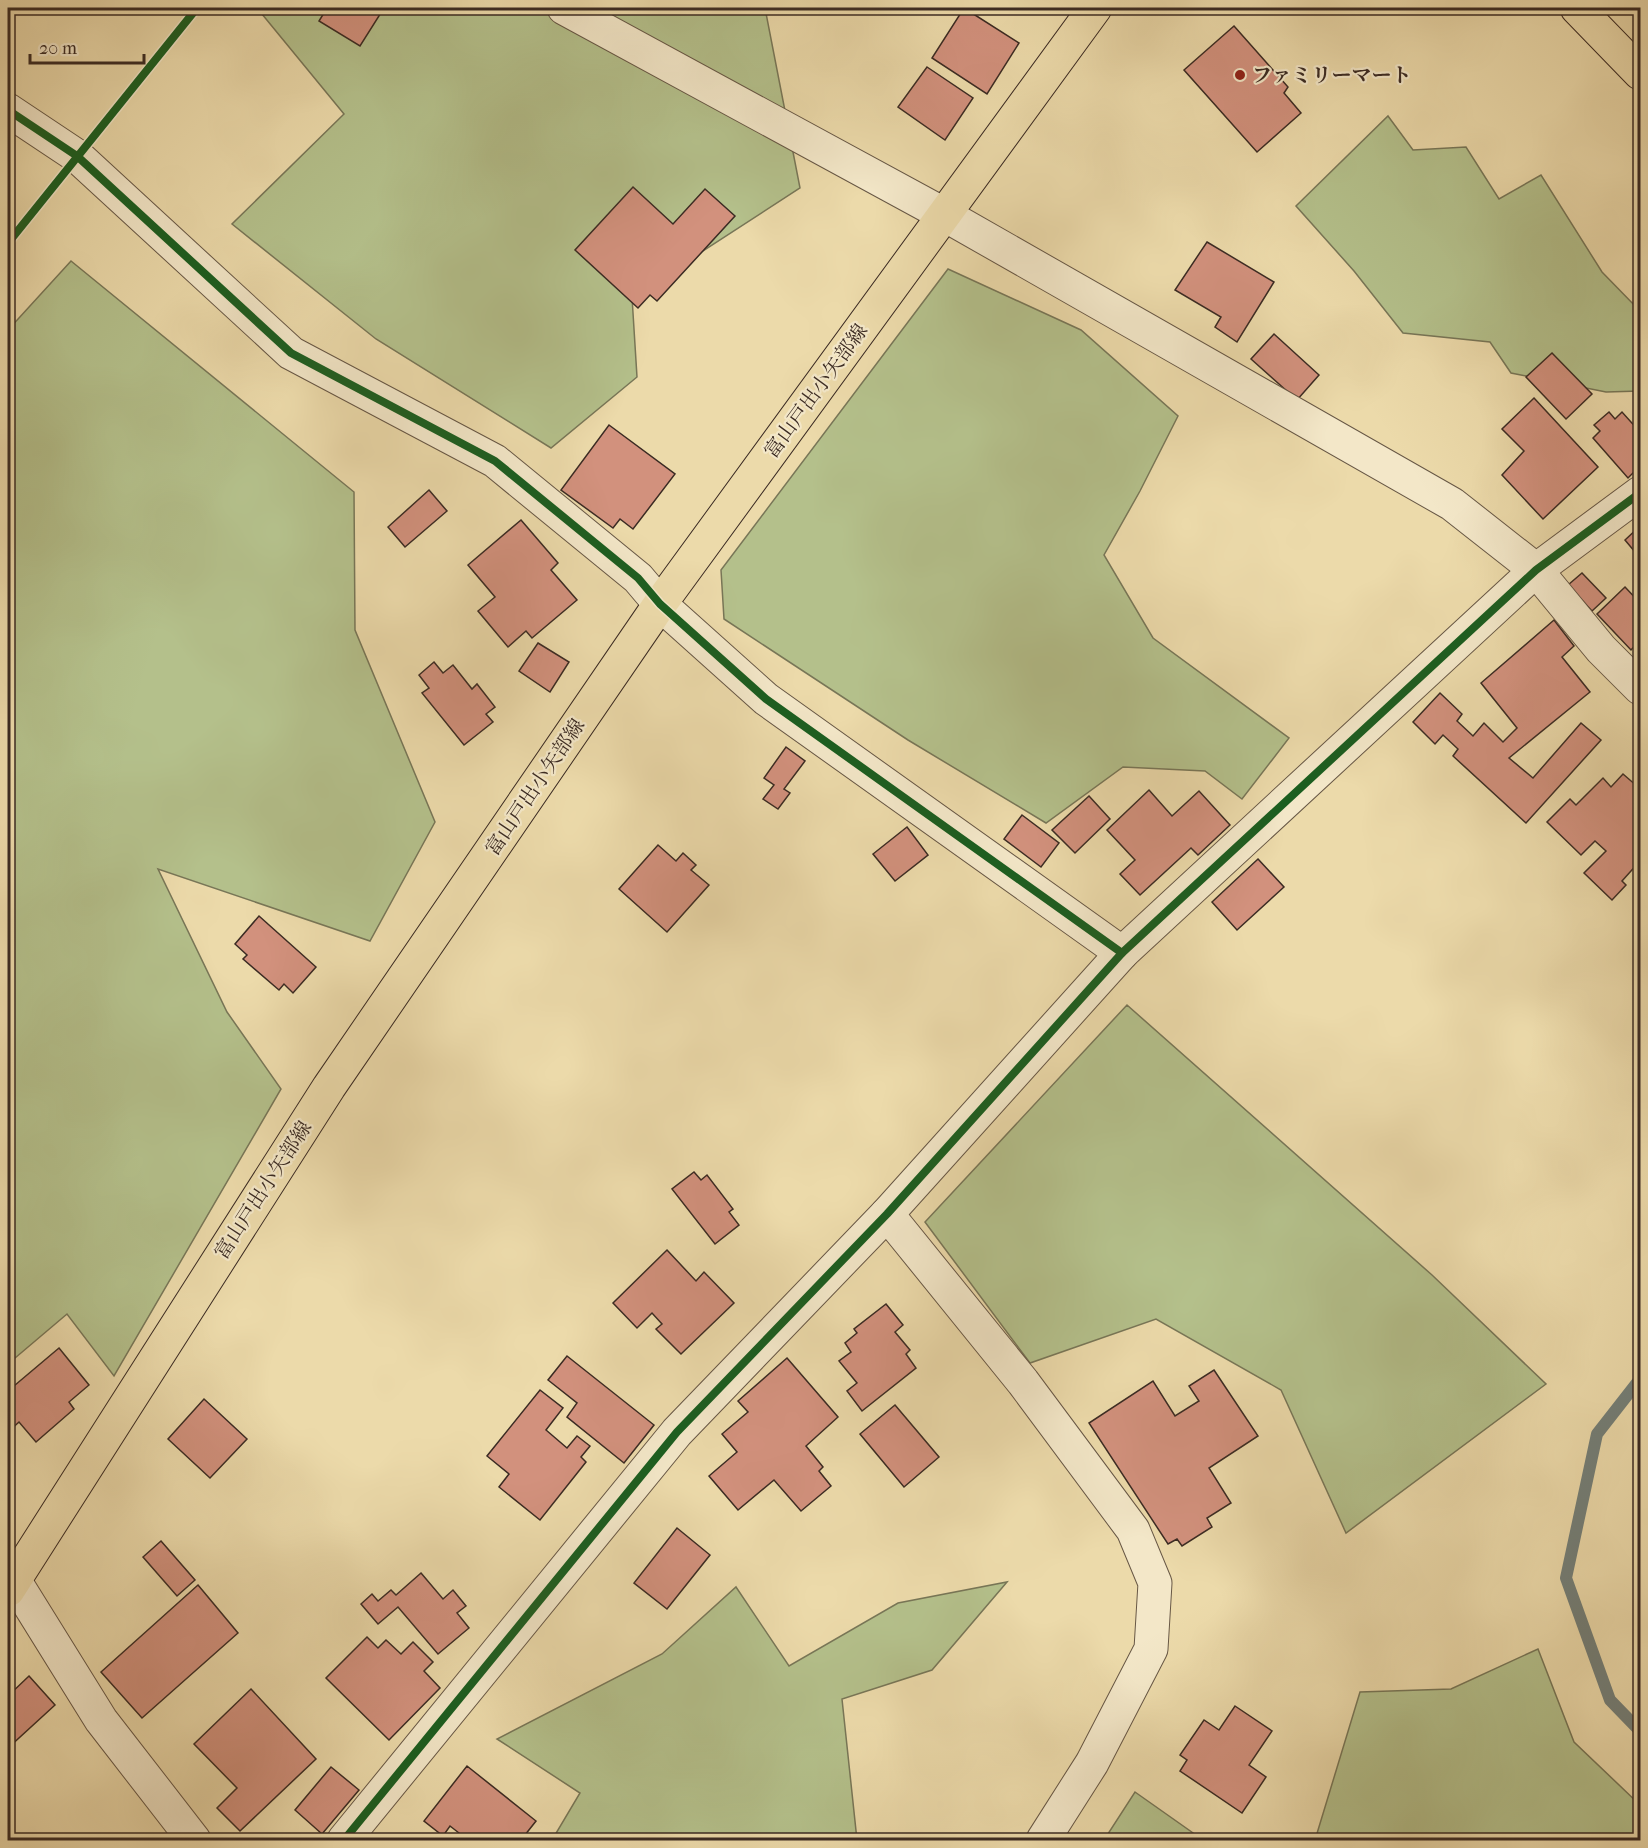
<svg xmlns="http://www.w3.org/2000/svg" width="1648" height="1848" font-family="'IM FELL French Canon','Noto Serif JP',serif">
  <rect width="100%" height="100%" fill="#ecdaaa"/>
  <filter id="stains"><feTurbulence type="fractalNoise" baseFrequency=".00333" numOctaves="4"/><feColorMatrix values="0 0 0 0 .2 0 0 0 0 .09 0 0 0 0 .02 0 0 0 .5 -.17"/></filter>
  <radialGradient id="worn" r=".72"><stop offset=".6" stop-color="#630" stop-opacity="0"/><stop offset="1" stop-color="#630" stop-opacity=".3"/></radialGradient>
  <!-- green -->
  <g fill="#b4c08b" stroke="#787657" stroke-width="1.5">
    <path d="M257 8H765L800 188 632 297 637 377 551 448 376 339 232 224 344 114Z"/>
    <path d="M1388 116 1413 150 1466 147 1499 199 1541 175 1602 272 1640 311V391L1606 392 1511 373 1490 342 1403 333 1354 271 1296 206Z"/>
    <path d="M71 261 354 492 355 630 435 822 370 941 158 869 227 1012 281 1089 114 1376 67 1314 8 1364V330Z"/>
    <path d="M948 269 1081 330 1178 416 1140 491 1104 555 1153 638 1289 738 1242 799 1205 771 1123 767 1046 823 908 740 724 619 721 570Z"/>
    <path d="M1127 1005 1432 1275 1546 1384 1346 1533 1281 1390 1156 1319 1030 1363 925 1222Z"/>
    <path d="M1007 1582 932 1670 842 1699 857 1840H552L580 1793 497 1739 662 1654 736 1587 789 1666 898 1603Z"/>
    <path d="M1538 1649 1574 1742 1640 1805V1840H1315L1360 1692 1451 1689Z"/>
    <path d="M1135 1792 1203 1840H1104Z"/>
  </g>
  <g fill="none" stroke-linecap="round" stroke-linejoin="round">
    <!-- stream -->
    <path stroke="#758079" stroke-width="12" d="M1640 1379 1597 1434 1566 1578 1610 1700 1640 1731"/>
  </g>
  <!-- building -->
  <g fill="#d2917d" stroke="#3b2b23" stroke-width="1.5">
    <path d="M327 8H384L360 46 319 21Z"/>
    <path d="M964 8 1019 43 987 94 932 58Z"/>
    <path d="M1234 26 1288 87 1284 93 1301 113 1257 152 1184 70Z"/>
    <path d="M927 67 973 98 945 140 898 107Z"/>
    <path d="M633 187 673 224 705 189 735 216 657 301 650 295 638 308 575 250Z"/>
    <path d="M1207 242 1274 282 1237 342 1215 327 1221 317 1175 290Z"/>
    <path d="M1274 334 1319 375 1297 400 1251 359Z"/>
    <path d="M1552 353 1592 394 1566 419 1526 377Z"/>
    <path d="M1534 398 1598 467 1543 519 1502 475 1524 451 1502 429Z"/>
    <path d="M1609 412 1615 419 1622 412 1640 432V466L1628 478 1593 438 1600 431 1594 425Z"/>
    <path d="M609 425 675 474 633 529 620 519 613 528 561 490Z"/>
    <path d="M429 490 447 511 405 547 388 527Z"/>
    <path d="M521 520 558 563 551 570 577 600 532 638 526 631 508 647 478 611 495 597 468 565Z"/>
    <path d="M1640 526V558L1625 540Z"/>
    <path d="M1582 573 1606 598 1592 611 1568 585Z"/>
    <path d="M1625 587 1640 603V640L1631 650 1597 614Z"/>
    <path d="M1554 620 1574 646 1562 657 1590 692 1509 758 1533 778 1581 723 1601 740 1526 823 1453 756 1458 749 1443 735 1435 744 1413 722 1440 693 1462 714 1457 721 1473 736 1484 723 1503 742 1517 728 1481 683Z"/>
    <path d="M538 643 569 662 550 692 519 671Z"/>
    <path d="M434 662 443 673 453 665 472 689 477 684 495 707 486 714 493 722 464 745 422 693 429 688 419 675Z"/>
    <path d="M786 747 805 761 784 789 790 793 778 809 763 799 774 785 764 778Z"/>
    <path d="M1623 774 1638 787 1634 792 1640 798V861L1622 881 1626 885 1612 900 1584 873 1606 851 1595 841 1581 855 1547 822 1570 799 1576 805 1603 778 1611 787Z"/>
    <path d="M1149 790 1172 816 1199 791 1230 825 1198 855 1191 848 1140 895 1120 874 1135 860 1107 830Z"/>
    <path d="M1089 796 1110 819 1075 853 1052 830Z"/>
    <path d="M1022 815 1059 843 1041 867 1004 839Z"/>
    <path d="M907 827 928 855 895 881 873 854Z"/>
    <path d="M658 845 676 861 683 853 696 865 691 870 709 885 667 932 619 889Z"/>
    <path d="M1258 859 1284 887 1237 930 1212 902Z"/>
    <path d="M259 916 316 967 293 993 284 984 279 990 243 959 247 955 235 944Z"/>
    <path d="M694 1172 701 1180 707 1175 733 1209 729 1212 739 1225 715 1244 672 1189Z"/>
    <path d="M667 1250 696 1281 704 1272 734 1303 681 1354 656 1329 662 1324 652 1313 637 1328 613 1303Z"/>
    <path d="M886 1304 903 1325 895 1332 910 1350 906 1354 916 1368 862 1411 847 1391 857 1383 839 1361 851 1352 845 1343 857 1333 854 1329Z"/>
    <path d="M59 1348 89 1385 69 1402 74 1409 36 1442 19 1422 8 1432V1391Z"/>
    <path d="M567 1356 654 1425 624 1463 567 1417 577 1403 548 1380Z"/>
    <path d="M787 1358 838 1417 806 1446 823 1467 819 1471 831 1486 801 1511 774 1480 738 1510 709 1476 737 1452 722 1434 748 1412 738 1401Z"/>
    <path d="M1214 1370 1258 1436 1209 1468 1231 1503 1207 1518 1212 1527 1182 1546 1177 1539 1168 1544 1089 1423 1153 1381 1175 1416 1199 1401 1189 1386Z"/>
    <path d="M540 1390 563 1408 546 1430 567 1448 577 1436 590 1446 581 1457 586 1462 540 1520 499 1487 509 1474 487 1456Z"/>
    <path d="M204 1399 247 1439 210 1478 168 1439Z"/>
    <path d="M895 1405 939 1457 904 1487 860 1434Z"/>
    <path d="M677 1528 710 1555 667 1609 634 1583Z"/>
    <path d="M161 1541 195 1580 177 1596 143 1557Z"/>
    <path d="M421 1573 443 1599 453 1590 466 1606 457 1613 469 1628 438 1654 398 1607 378 1624 361 1604 372 1594 378 1601 391 1590 396 1595Z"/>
    <path d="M198 1585 238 1633 142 1718 101 1672Z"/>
    <path d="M367 1637 378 1648 386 1640 401 1654 413 1642 433 1662 424 1671 440 1688 389 1740 326 1678Z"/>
    <path d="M29 1676 55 1705 8 1748V1696Z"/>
    <path d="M251 1689 316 1759 240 1831 217 1808 237 1788 194 1744Z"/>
    <path d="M1235 1706 1272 1731 1249 1765 1266 1777 1242 1813 1180 1771 1187 1760 1180 1755 1204 1720 1219 1730Z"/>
    <path d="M467 1766 536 1821 521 1840H505L499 1835 495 1840H453L459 1833 450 1826 443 1836 424 1821Z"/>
    <path d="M331 1767 359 1790 322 1834 295 1810Z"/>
  </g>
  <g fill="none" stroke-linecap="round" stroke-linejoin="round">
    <defs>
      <g id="street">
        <path d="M564 8 945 215 1452 504 1536 570 1601 649 1640 688"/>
        <path d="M8 110 77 156 291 353 495 461 638 578 660 604 766 699 1122 953"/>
        <path d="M887 1214 1023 1382 1133 1530 1155 1583 1151 1649 1092 1763 1043 1840"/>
        <path d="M8 1574 14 1580 101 1720 194 1840"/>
        <path d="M344 1840 677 1432 887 1214 1122 953 1536 570 1640 493"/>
      </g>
      <g id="primary">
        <path d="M1577 8 1640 73"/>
        <path d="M8 1590 329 1087 660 604 1095 8"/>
      </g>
    </defs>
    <!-- street casing -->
    <use href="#street" stroke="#675745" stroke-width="35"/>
    <!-- primary casing -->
    <use href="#primary" stroke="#3b2b23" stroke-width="35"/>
    <!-- street -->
    <use href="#street" stroke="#f3e7c8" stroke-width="33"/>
    <!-- primary -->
    <use href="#primary" stroke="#ecdaaa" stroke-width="33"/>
    <defs>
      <g id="cycleway">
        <path d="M8 110 77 156 291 353 495 461 638 578 660 604 766 699 1122 953"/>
        <path d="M8 243 197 8"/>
        <path d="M344 1840 677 1432 887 1214 1122 953 1536 570 1640 493"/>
      </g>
    </defs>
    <!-- cycleway casing -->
    <use href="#cycleway" stroke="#f3e7c8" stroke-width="11"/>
    <!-- cycleway -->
    <use href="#cycleway" stroke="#1b5e20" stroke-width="8"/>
  </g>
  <!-- markers -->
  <circle fill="#8f2418" stroke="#f3e7c8" stroke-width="2" cx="1240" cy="75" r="6"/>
  <g text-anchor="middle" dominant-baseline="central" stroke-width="4.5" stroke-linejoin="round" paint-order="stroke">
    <!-- poi labels -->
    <g font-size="20" font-weight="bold" fill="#3b2b23" stroke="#f3e7c8" text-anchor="start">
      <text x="1252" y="75">ファミリーマート</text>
    </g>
    <!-- street labels -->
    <g font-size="20" fill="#3b2b23" stroke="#f3e7c8">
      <text transform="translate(816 391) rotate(-54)">富山戸出小矢部線</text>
      <text transform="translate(535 787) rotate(-56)">富山戸出小矢部線</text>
      <text transform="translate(263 1190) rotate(-57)">富山戸出小矢部線</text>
    </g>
  </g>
  <!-- margin -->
  <rect width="1648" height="1848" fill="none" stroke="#ecdaaa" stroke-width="30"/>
  <rect x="9" y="9" width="1630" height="1830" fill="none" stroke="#3b2b23" stroke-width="3"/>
  <rect x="15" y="15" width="1618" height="1818" fill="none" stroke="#3b2b23" stroke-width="1.5"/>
  <!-- scale -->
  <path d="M30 54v9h114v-9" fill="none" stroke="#3b2b23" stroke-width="3"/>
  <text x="39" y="54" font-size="18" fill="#3b2b23" stroke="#f3e7c8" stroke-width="4.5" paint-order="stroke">20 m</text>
  <rect width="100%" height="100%" filter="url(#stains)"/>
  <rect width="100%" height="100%" fill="url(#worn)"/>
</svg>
